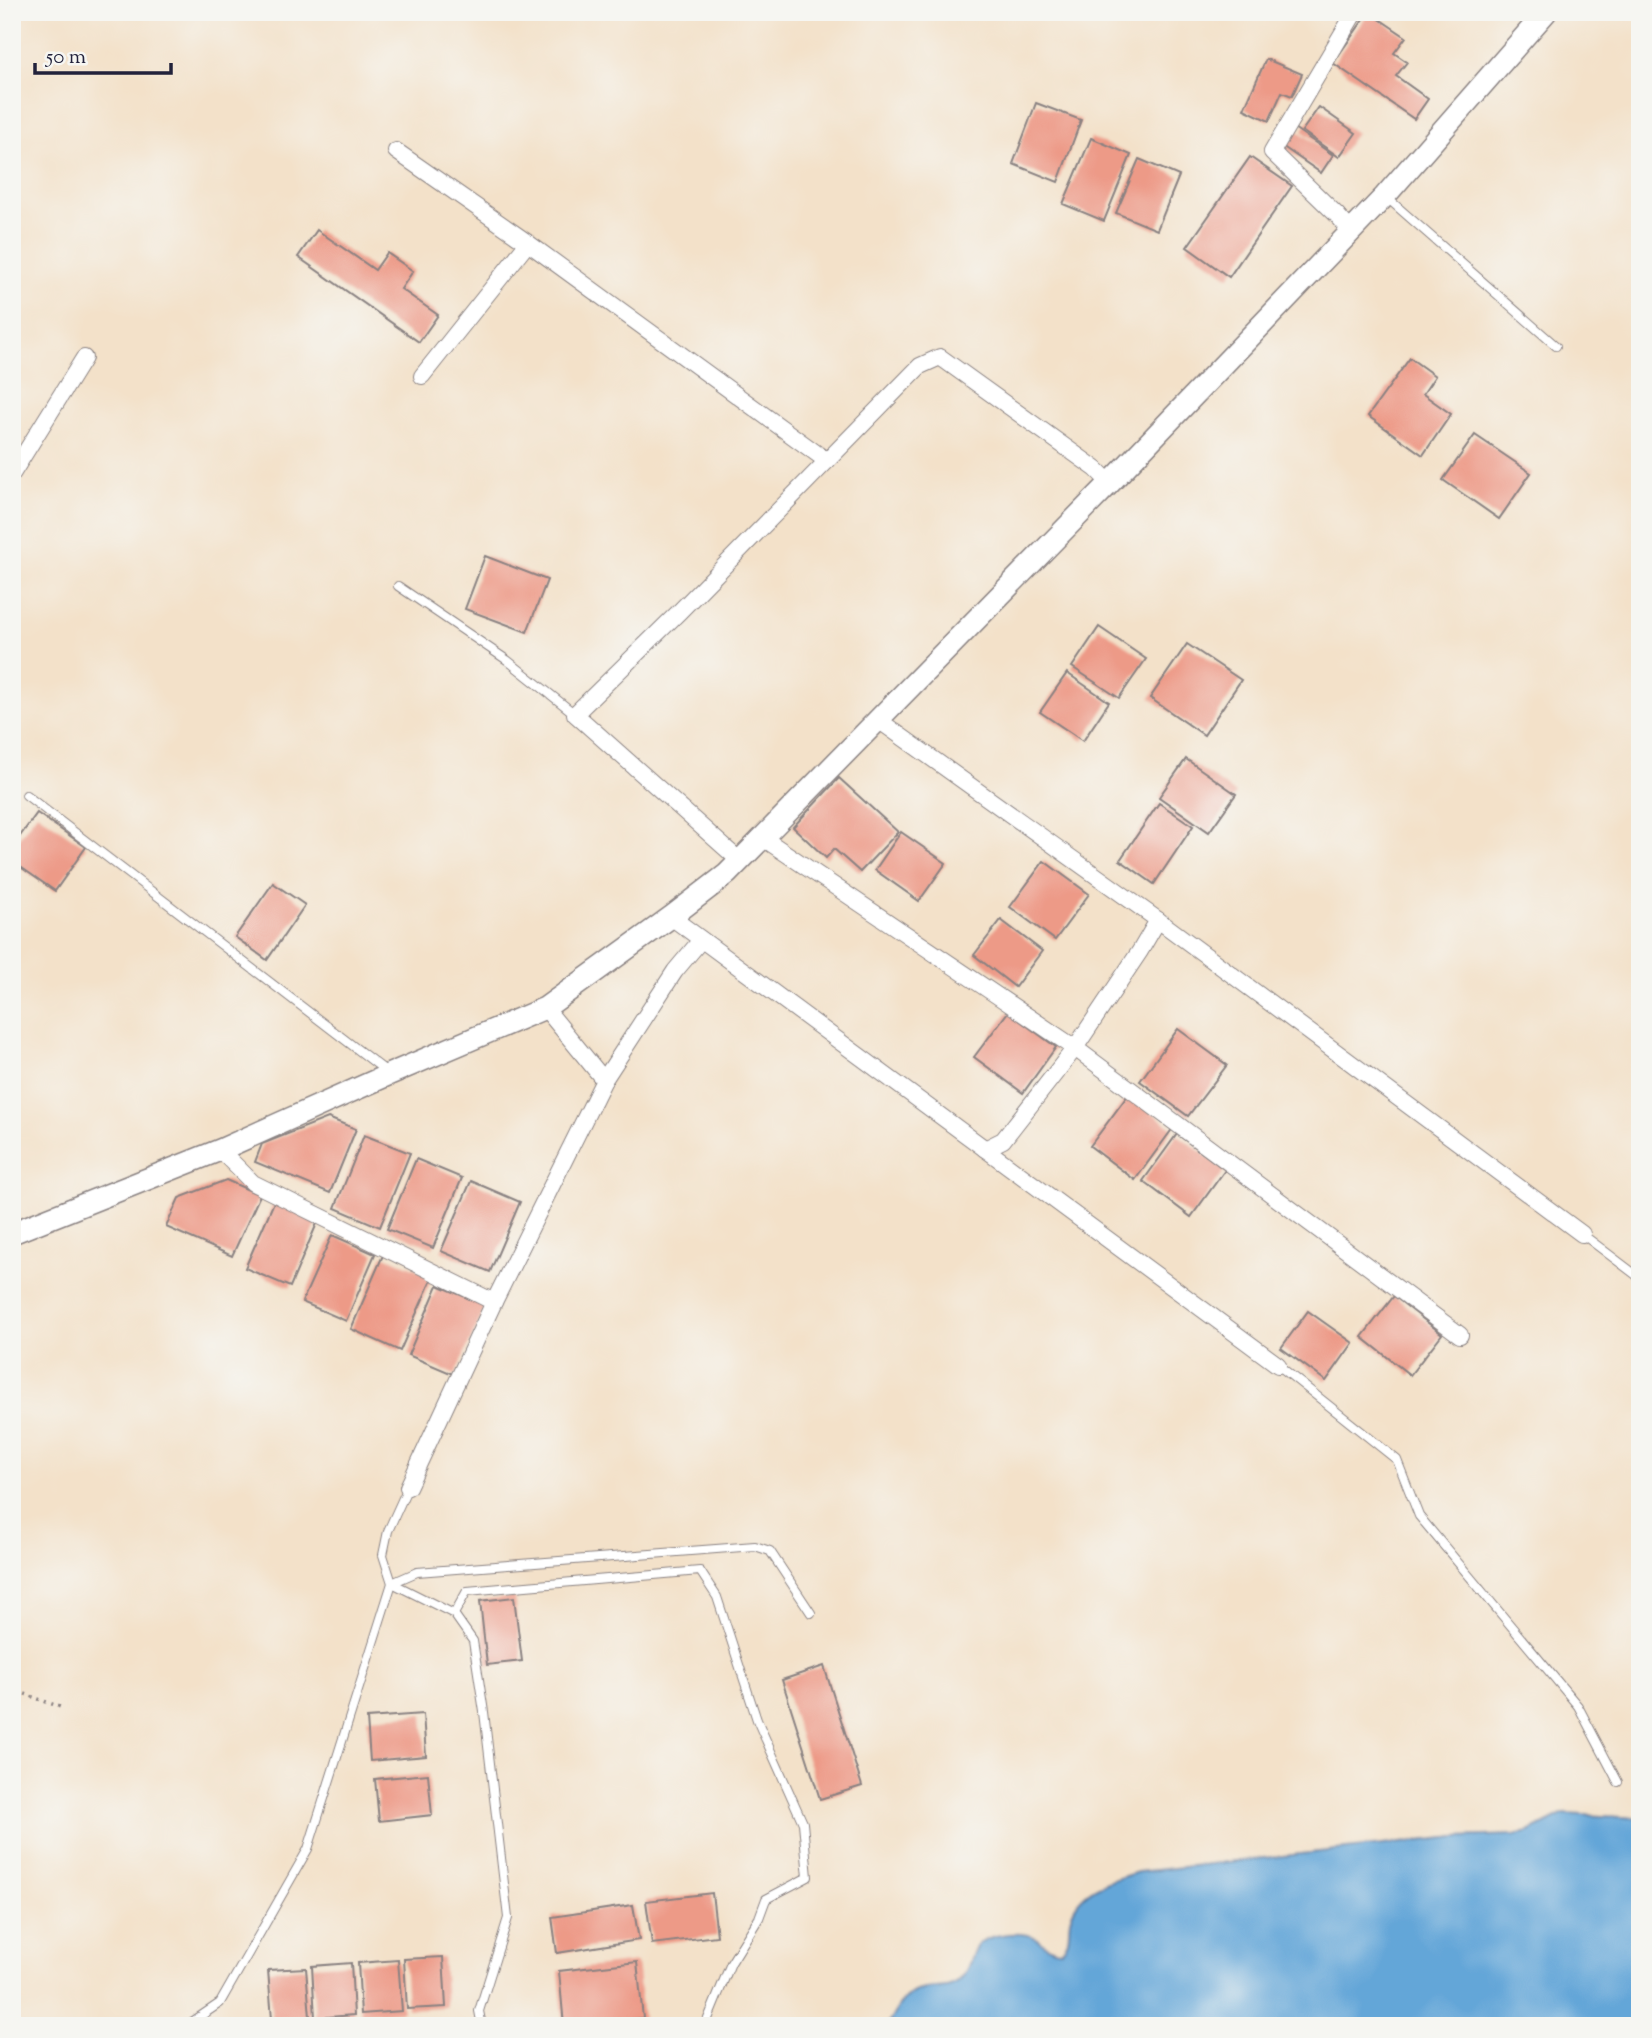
<svg xmlns="http://www.w3.org/2000/svg" width="1652" height="2038" font-family="'Sorts Mill Goudy',serif">
  <rect width="100%" height="100%" fill="#f6f6f2"/>
  <filter id="ink" filterUnits="userSpaceOnUse"><feTurbulence type="fractalNoise" baseFrequency=".0143" numOctaves="2"/><feDisplacementMap in="SourceGraphic" scale="14" xChannelSelector="R" yChannelSelector="G"/><feConvolveMatrix kernelMatrix="1 2 1 2 8 2 1 2 1" color-interpolation-filters="sRGB"/></filter>
  <filter id="wash" filterUnits="userSpaceOnUse"><feTurbulence type="fractalNoise" baseFrequency=".00686" numOctaves="4" result="noise"/><feDisplacementMap in="SourceGraphic" scale="28" xChannelSelector="R" yChannelSelector="G"/><feGaussianBlur stdDeviation="1.57" result="paint"/><feColorMatrix in="noise" values="0 0 0 0 0 0 0 0 0 0 0 0 0 0 0 0 0 1.4 0 .05"/><feComposite in="paint" operator="in"/></filter>
  <g filter="url(#wash)">
    <rect width="100%" height="100%" fill="#f3e1c9"/>
    <!-- water -->
    <path fill="#64a6d8" stroke="#43648a" stroke-width="2" d="M1564 1814 1640 1818V2026H887C894 2014 901 1999 914 1992 928 1985 949 1992 960 1980 978 1959 964 1941 1001 1935 1014 1933 1027 1933 1038 1939 1047 1945 1050 1951 1061 1951 1071 1942 1068 1932 1070 1920 1077 1888 1111 1880 1138 1872L1455 1837 1514 1835 1529 1832Z"/>
    <g id="blocks">
      <!-- building -->
      <g fill="#ed9a87">
        <path d="M1369 12 1406 37 1394 53 1407 62 1396 76 1428 99 1414 119 1333 63Z"/>
        <path d="M1266 59 1302 74 1292 96 1282 92 1269 121 1244 109Z"/>
        <path d="M1036 103 1081 120 1058 182 1013 164Z"/>
        <path d="M1319 107 1356 133 1339 157 1302 131Z"/>
        <path d="M1294 128 1333 155 1321 173 1282 146Z"/>
        <path d="M1091 138 1131 155 1104 221 1063 204Z"/>
        <path d="M1250 157 1292 186 1229 277 1187 247Z"/>
        <path d="M1139 159 1179 176 1157 230 1116 213Z"/>
        <path d="M317 230 375 270 387 253 413 271 401 289 438 315 419 342 298 257Z"/>
        <path d="M1410 358 1435 376 1423 394 1451 414 1423 455 1368 416Z"/>
        <path d="M1475 435 1531 473 1499 519 1443 480Z"/>
        <path d="M485 556 547 580 527 632 465 609Z"/>
        <path d="M1099 627 1146 659 1119 698 1072 667Z"/>
        <path d="M1187 644 1241 680 1204 735 1150 698Z"/>
        <path d="M1067 673 1109 702 1083 741 1040 712Z"/>
        <path d="M1186 759 1236 794 1209 832 1159 797Z"/>
        <path d="M839 778 898 832 860 872 834 849 826 858 793 827Z"/>
        <path d="M1159 803 1193 826 1154 884 1120 860Z"/>
        <path d="M37 813 86 847 55 891 12 861V847Z"/>
        <path d="M901 832 946 863 919 901 875 870Z"/>
        <path d="M1044 861 1089 894 1055 940 1010 907Z"/>
        <path d="M273 883 305 905 267 960 235 937Z"/>
        <path d="M1001 920 1042 951 1015 987 974 955Z"/>
        <path d="M1008 1012 1056 1047 1023 1093 974 1057Z"/>
        <path d="M1178 1029 1227 1065 1188 1116 1140 1081Z"/>
        <path d="M1128 1095 1173 1128 1135 1180 1090 1146Z"/>
        <path d="M328 1118 356 1129 330 1193 255 1162 262 1144Z"/>
        <path d="M1177 1134 1225 1170 1191 1217 1143 1181Z"/>
        <path d="M364 1135 410 1153 380 1227 335 1208Z"/>
        <path d="M416 1159 462 1178 433 1248 387 1229Z"/>
        <path d="M226 1180 260 1195 232 1256 166 1227 179 1198Z"/>
        <path d="M471 1181 520 1202 490 1272 441 1251Z"/>
        <path d="M274 1202 318 1221 290 1287 245 1268Z"/>
        <path d="M332 1235 375 1254 346 1321 302 1302Z"/>
        <path d="M383 1255 433 1276 400 1351 351 1329Z"/>
        <path d="M438 1285 486 1306 455 1375 408 1355Z"/>
        <path d="M1394 1296 1442 1334 1410 1375 1362 1337Z"/>
        <path d="M1308 1311 1353 1343 1326 1381 1281 1348Z"/>
        <path d="M514 1597 522 1661 487 1665 480 1601Z"/>
        <path d="M824 1666 862 1786 820 1799 782 1680Z"/>
        <path d="M423 1714 426 1756 370 1761 367 1718Z"/>
        <path d="M428 1774 432 1815 379 1821 375 1779Z"/>
        <path d="M712 1893 717 1936 652 1944 646 1901Z"/>
        <path d="M633 1905 639 1940 557 1953 552 1917Z"/>
        <path d="M443 1957 446 2007 407 2009 404 1959Z"/>
        <path d="M398 1960 402 2011 361 2014 358 1963Z"/>
        <path d="M637 1962 643 2018 564 2026 559 1971Z"/>
        <path d="M351 1963 354 2015 315 2018 312 1966Z"/>
        <path d="M306 1968 310 2017 272 2019 268 1970Z"/>
      </g>
    </g>
  </g>
  <g filter="url(#ink)">
    <use href="#blocks" fill-opacity="0" stroke="#8a8282" stroke-width="2"/>
    <g fill="none" stroke-linecap="round" stroke-linejoin="round">
      <defs>
        <g id="service">
          <path d="M1385 196 1556 346"/>
          <path d="M398 586 507 660 575 714"/>
          <path d="M26 795 387 1072"/>
          <path d="M1582 1234 1640 1278"/>
          <path d="M1278 1365 1397 1460 1419 1516 1578 1706 1618 1782"/>
          <path d="M408 1487 388 1531 383 1555 392 1583 454 1614 473 1641 484 1712 508 1918 479 2011 482 2026"/>
          <path d="M454 1614 467 1591 700 1571 717 1597 757 1720 803 1823 808 1877 766 1899 759 1918 731 1963 705 2026"/>
          <path d="M186 2026 220 2003 308 1849 392 1583 417 1572 755 1546 770 1551 811 1613"/>
        </g>
        <g id="minor">
          <path d="M396 151 528 243 827 461"/>
          <path d="M1351 231 1337 215 1272 152 1355 12"/>
          <path d="M422 376 528 243"/>
          <path d="M12 474 84 358"/>
          <path d="M877 719 1158 920 1582 1234"/>
          <path d="M763 838 1075 1048 1460 1335"/>
          <path d="M740 861 575 714 679 612 920 366 940 357 1096 469 1110 483"/>
          <path d="M671 917 1278 1365"/>
          <path d="M545 1008 604 1080"/>
          <path d="M985 1149 1003 1140 1075 1048 1140 951 1158 920"/>
          <path d="M220 1150 253 1183 494 1302"/>
          <path d="M408 1487 494 1302 604 1080 675 971 701 940"/>
        </g>
        <path id="secondary" d="M12 1233 220 1150 390 1074 545 1008 671 917 727 874 1110 483 1385 196 1546 12"/>
      </defs>
      <!-- service casing -->
      <use href="#service" stroke="#8a8282" stroke-width="10"/>
      <!-- minor casing -->
      <use href="#minor" stroke="#8a8282" stroke-width="18"/>
      <!-- secondary casing -->
      <use href="#secondary" stroke="#8a8282" stroke-width="24"/>
      <!-- path -->
      <path stroke="#8a8282" stroke-width="3.5" stroke-dasharray="2 5" stroke-linecap="butt" d="M12 1689 60 1707"/>
      <!-- service -->
      <use href="#service" stroke="#fff" stroke-width="8"/>
      <!-- minor -->
      <use href="#minor" stroke="#fff" stroke-width="16"/>
      <!-- secondary -->
      <use href="#secondary" stroke="#fff" stroke-width="21"/>
    </g>
  </g>
  <!-- margin -->
  <rect width="1652" height="2038" fill="none" stroke="#f6f6f2" stroke-width="42"/>
  <!-- scale -->
  <path d="M35 63v10h136v-10" fill="none" stroke="#22223b" stroke-width="3.5"/>
  <text x="46" y="63" font-size="21" fill="#22223b" stroke="#f6f6f2" stroke-width="5" paint-order="stroke">50 m</text>
</svg>
